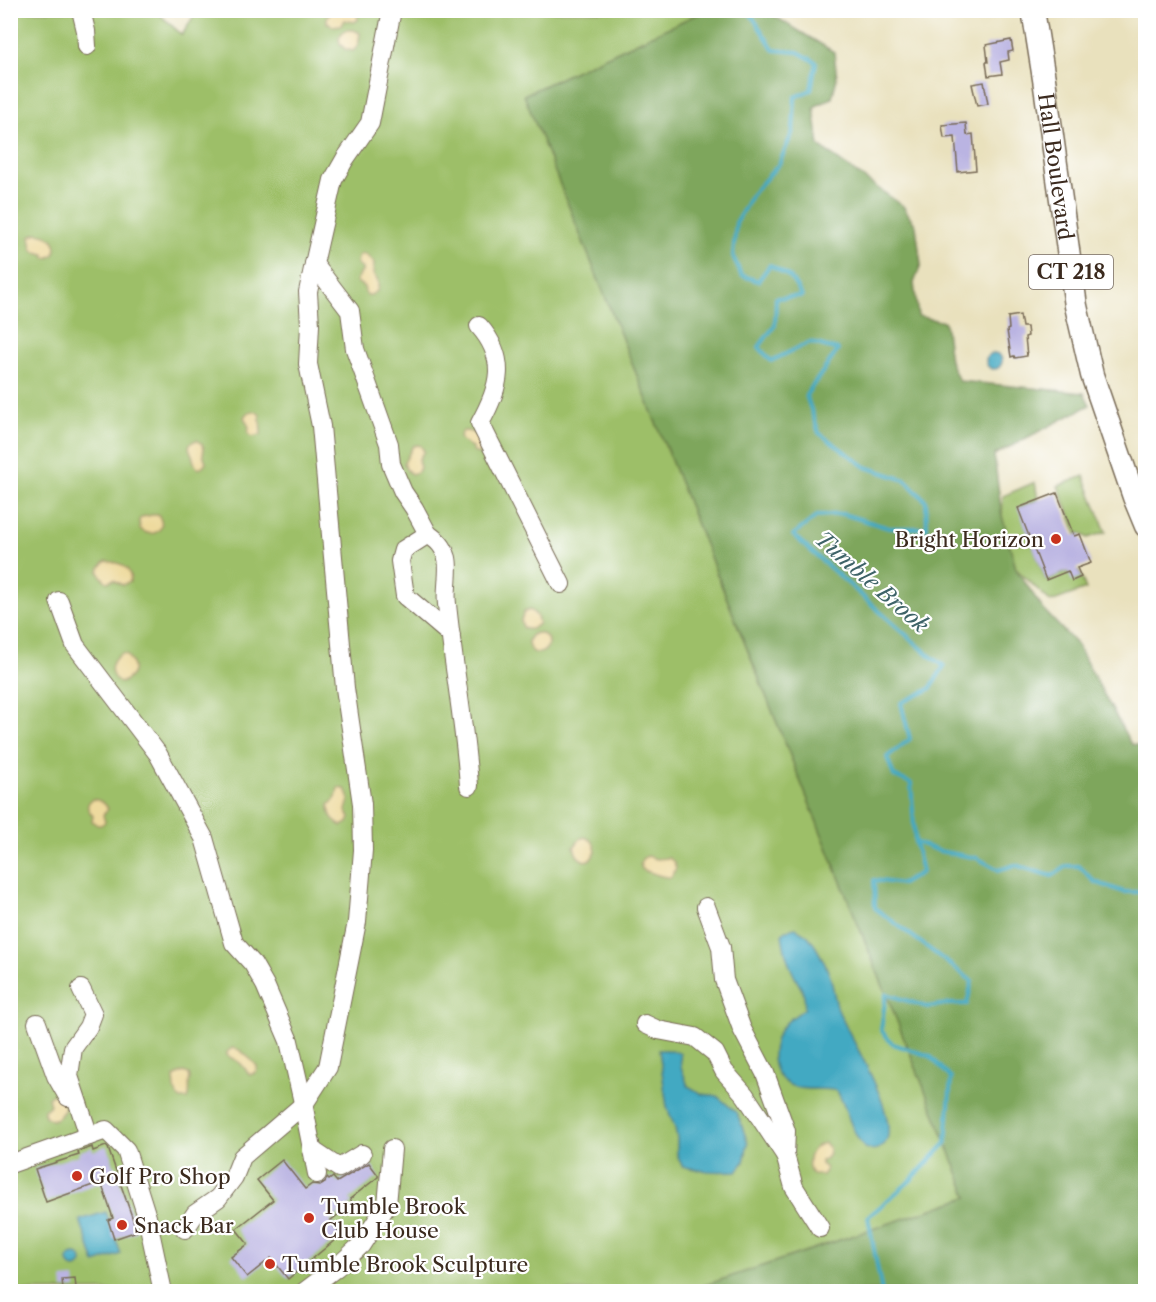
<svg xmlns="http://www.w3.org/2000/svg" width="1156" height="1302" font-family="'Libre Caslon Text',serif">
  <rect width="100%" height="100%" fill="#fff"/>
  <filter id="ink" filterUnits="userSpaceOnUse"><feTurbulence type="fractalNoise" baseFrequency=".0167" numOctaves="2"/><feDisplacementMap in="SourceGraphic" scale="12" xChannelSelector="R" yChannelSelector="G"/><feConvolveMatrix kernelMatrix="1 2 1 2 8 2 1 2 1" color-interpolation-filters="sRGB"/></filter>
  <filter id="wash" filterUnits="userSpaceOnUse"><feTurbulence type="fractalNoise" baseFrequency=".008" numOctaves="4" result="noise"/><feDisplacementMap in="SourceGraphic" scale="24" xChannelSelector="R" yChannelSelector="G"/><feGaussianBlur stdDeviation="1.35" result="paint"/><feColorMatrix in="noise" values="0 0 0 0 0 0 0 0 0 0 0 0 0 0 0 0 0 1.4 0 .05"/><feComposite in="paint" operator="in"/></filter>
  <g filter="url(#wash)">
    <rect width="100%" height="100%" fill="#e9e1bd"/>
    <!-- green -->
    <g fill="#9dbf68" stroke="#6c7443" stroke-width="1.5">
      <path d="M10 11H156L182 35 197 11H704L524 95 968 1197 688 1291H11Z"/>
      <path d="M1084 476 1106 532 1088 538 1080 533 1077 534 1058 486Z"/>
      <path d="M1035 482 1038 500 1019 508 1046 580 1067 572 1070 575 1079 571 1086 589 1051 602 1016 569 1002 516 1003 496Z"/>
    </g>
    <!-- forest -->
    <path fill="#7ea65c" stroke="#5c683d" stroke-width="1.5" d="M704 11H766L834 52 837 78 832 98 814 107 819 146 903 206 916 226 921 265 914 283 918 316 945 322 950 361 959 381 1084 393 1090 405 994 455 1002 516 1016 569 1043 609 1077 645 1131 744 1145 746V1291H688L968 1197 524 95Z"/>
    <!-- sand -->
    <g fill="#eeda9e" stroke="#94825e" stroke-width="1.5">
      <path d="M339 10 357 11 358 20 354 22 345 20 341 25 332 26 327 23V16L331 12Z"/>
      <path d="M345 30H354L360 33 358 46 353 51 345 49 340 44 339 38 342 33Z"/>
      <path d="M37 233C38 233 47 235 48 236 58 242 60 257 45 258L44 254 35 252 32 249 30 236Z"/>
      <path d="M361 254H365L374 263 373 274C378 280 380 284 377 291L371 295H367L365 292 364 287 357 282V279L363 270 357 263 358 257Z"/>
      <path d="M252 411 257 412 260 415 261 435 252 437 248 433 249 427 244 417 247 413Z"/>
      <path d="M464 431C476 431 480 438 482 449L479 454 473 452V448L463 442 460 438 461 433Z"/>
      <path d="M197 440 202 444 204 449 203 454 206 462 203 466 198 469C193 464 194 461 192 455 188 447 187 443 197 440Z"/>
      <path d="M418 445 421 446 424 451C420 458 416 459 420 467L418 472 411 474 406 469 404 463 413 446Z"/>
      <path d="M152 515H158C169 529 152 540 140 529L139 520 142 517Z"/>
      <path d="M106 561C119 562 133 567 130 582L122 585 114 580 107 582C97 574 96 569 106 561Z"/>
      <path d="M530 610 536 615 539 623C533 629 531 631 523 628L521 620 524 612Z"/>
      <circle cx="538" cy="643" r="10"/>
      <path d="M121 654H126C136 667 137 675 121 683 107 676 109 662 121 654Z"/>
      <path d="M338 788 345 789C352 799 348 801 346 811L350 817 348 823 342 826C333 822 329 815 329 805L336 798Z"/>
      <path d="M92 799C98 799 106 803 108 809L103 815 105 822 101 825H97L92 821 93 816C87 809 85 805 92 799Z"/>
      <path d="M584 837C593 840 595 844 596 852L591 859 585 861C577 858 576 854 574 847L580 839Z"/>
      <path d="M648 856 656 859 669 858 674 862 676 868 671 877C665 878 647 872 642 869L640 863 643 858Z"/>
      <path d="M232 1048C241 1049 243 1053 249 1058 256 1064 263 1070 250 1075 246 1072 246 1069 242 1065 240 1061 231 1059 227 1055V1052Z"/>
      <path d="M183 1072 189 1074 190 1078C188 1085 191 1092 188 1099H181L177 1096 175 1089 174 1077Z"/>
      <path d="M52 1095H57L62 1100 65 1109 58 1118 52 1120C47 1118 43 1116 44 1110L47 1108 50 1105 48 1098Z"/>
      <path d="M824 1143 829 1148C829 1156 828 1158 821 1161V1164L825 1167 826 1171 823 1175H812C805 1163 809 1147 824 1143Z"/>
    </g>
    <!-- water -->
    <g fill="#42a9c2" stroke="#3e6a70" stroke-width="1.5">
      <circle cx="994" cy="361" r="8"/>
      <path d="M796 928C800 931 805 933 808 936 816 945 828 968 831 980 834 991 835 1002 839 1012 849 1036 902 1119 885 1143 880 1151 868 1152 862 1145 850 1129 847 1108 837 1091 823 1087 807 1091 795 1087 767 1078 768 1043 785 1024 790 1018 798 1014 804 1009 807 991 799 987 793 973 787 961 784 948 782 935L786 930Z"/>
      <path d="M659 1050H668L680 1053 681 1067 688 1086 702 1094 717 1096 737 1113 748 1143 744 1162 737 1171C717 1172 702 1172 682 1166L677 1154V1138L675 1128 667 1107Z"/>
      <path d="M106 1212 121 1254 95 1263 80 1220Z"/>
      <circle cx="75" cy="1261" r="7"/>
    </g>
    <g fill="none" stroke-linecap="round" stroke-linejoin="round">
      <!-- stream -->
      <g stroke="#42a9c2" stroke-width="4">
        <path d="M748 10 774 50 798 52 816 62 811 90 795 97 793 131 779 164 752 194 736 223 733 256 741 275 758 281 770 265 790 277 802 296 776 298 775 325 759 347 771 361 810 342 838 350 806 395 819 433 866 467 905 480 926 501 927 528H889L843 514 817 516 793 535 929 655 944 666 930 689 901 703 910 739 887 757 894 776 911 783 915 842 922 872 902 884 874 880 875 908 972 981 967 1004H947L927 1007 886 994 881 1030 893 1044 930 1056 951 1078 946 1143 910 1181 868 1217 882 1292"/>
        <path d="M915 842 939 851 977 858 999 870 1015 865 1052 876 1067 866H1079L1095 882 1124 892H1146"/>
      </g>
    </g>
    <g id="blocks">
      <!-- building -->
      <g fill="#bab4e2">
        <path d="M1011 40 1013 51 1008 52 1009 60 1000 62 1002 74 988 76 986 62H988L986 45Z"/>
        <path d="M984 82 988 104 977 106 972 84Z"/>
        <path d="M966 123 967 135 973 134 976 170 958 172 955 137 944 138 942 125Z"/>
        <path d="M1020 315 1022 327H1027L1028 336 1025 337 1027 356 1015 358 1014 356 1011 357 1007 330 1009 329 1008 317Z"/>
        <path d="M1057 493 1074 536 1080 534 1091 563 1077 568 1081 577 1072 581 1068 571 1046 580 1018 508Z"/>
        <path d="M106 1146 108 1148 137 1231 114 1239 108 1220 113 1218 101 1182 46 1202 35 1169 79 1155 78 1152 92 1147 93 1151Z"/>
        <path d="M282 1160 305 1189 312 1184 320 1185 325 1182 327 1178 329 1180 333 1177 337 1182 369 1163 378 1175V1177L350 1199 353 1203 330 1221 341 1235 288 1279 271 1258 247 1277 231 1257 248 1244 236 1229 273 1200 257 1180Z"/>
        <path d="M75 1278 76 1288 63 1289 62 1279Z"/>
      </g>
    </g>
  </g>
  <g filter="url(#ink)">
    <use href="#blocks" fill-opacity="0" stroke="#786a56" stroke-width="1.5"/>
    <g fill="none" stroke-linecap="round" stroke-linejoin="round">
      <defs>
        <g id="minor">
          <path d="M81 10 86 31 87 46"/>
          <path d="M392 10 370 123 345 159 333 180 314 264 350 311 355 349 389 444 391 464 403 492 414 508 428 534"/>
          <path d="M479 326C508 359 500 387 480 423L561 584"/>
          <path d="M59 601 75 645 158 754 204 838 234 943 253 964 265 985 289 1041 302 1098 317 1174"/>
          <path d="M451 635 405 596 400 561 403 550 428 534C438 541 443 545 447 558 450 571 445 590 447 604 453 665 465 725 469 786"/>
          <path d="M706 907 721 947 724 980 742 1029 765 1073 786 1131 785 1155"/>
          <path d="M81 989 93 1014 88 1027 73 1048 69 1076 89 1136"/>
          <path d="M37 1023 56 1076 68 1097"/>
          <path d="M645 1024 658 1030 695 1037 715 1053 724 1071 745 1095 785 1155 794 1187 820 1228"/>
          <path d="M312 1150 339 1168 362 1154"/>
          <path d="M10 1164 106 1130 126 1150 147 1217 163 1292"/>
          <path d="M185 1229 195 1214 218 1198 234 1177 242 1157 304 1104 328 1067 357 922 363 850 362 804 345 688 321 426 308 364 310 325 308 292 314 264"/>
          <path d="M304 1292 337 1267 361 1245 387 1205 392 1149"/>
        </g>
        <g id="major">
          <path id="s1" d="M1033 10 1044 79 1076 306 1092 375 1134 497 1146 526"/>
        </g>
      </defs>
      <!-- minor casing -->
      <use href="#minor" stroke="#786a56" stroke-width="20"/>
      <!-- major casing -->
      <use href="#major" stroke="#786a56" stroke-width="25"/>
      <!-- minor -->
      <use href="#minor" stroke="#fff" stroke-width="18"/>
      <!-- major -->
      <use href="#major" stroke="#fff" stroke-width="22"/>
    </g>
  </g>
  <!-- markers -->
  <g fill="#c8321e" stroke="#fff" stroke-width="2">
    <circle cx="1056" cy="539" r="6"/>
    <circle cx="77" cy="1176" r="6"/>
    <circle cx="309" cy="1218" r="6"/>
    <circle cx="122" cy="1225" r="6"/>
    <circle cx="270" cy="1264" r="6"/>
  </g>
  <g text-anchor="middle" dominant-baseline="central" stroke-width="4.5" stroke-linejoin="round" paint-order="stroke">
    <!-- shield labels -->
    <rect fill="#fff" stroke="#766a62" stroke-width="1.5" x="1029" y="255" width="84" height="34" rx="4.5"/>
    <g font-size="20" font-weight="bold" fill="#3b2a1e">
      <text x="1071" y="272">CT 218</text>
    </g>
    <!-- street labels -->
    <g font-size="21" fill="#3b2a1e" stroke="#fff">
      <text stroke="none"><textPath href="#s1" startOffset="158">Hall Boulevard</textPath></text>
    </g>
    <!-- poi labels -->
    <g font-size="21" fill="#3b2a1e" stroke="#fff" text-anchor="start">
      <text x="1044" y="539" text-anchor="end">Bright Horizon</text>
      <text x="89" y="1176">Golf Pro Shop</text>
      <text x="321" y="1206">Tumble Brook<tspan x="321" dy="24">Club House</tspan></text>
      <text x="134" y="1225">Snack Bar</text>
      <text x="282" y="1264">Tumble Brook Sculpture</text>
    </g>
    <!-- water labels -->
    <g font-size="22" font-style="italic" fill="#3e6368" stroke="#fff">
      <text transform="translate(872 582) rotate(41)">Tumble Brook</text>
    </g>
  </g>
  <!-- margin -->
  <rect width="1156" height="1302" fill="none" stroke="#fff" stroke-width="36"/>
</svg>
